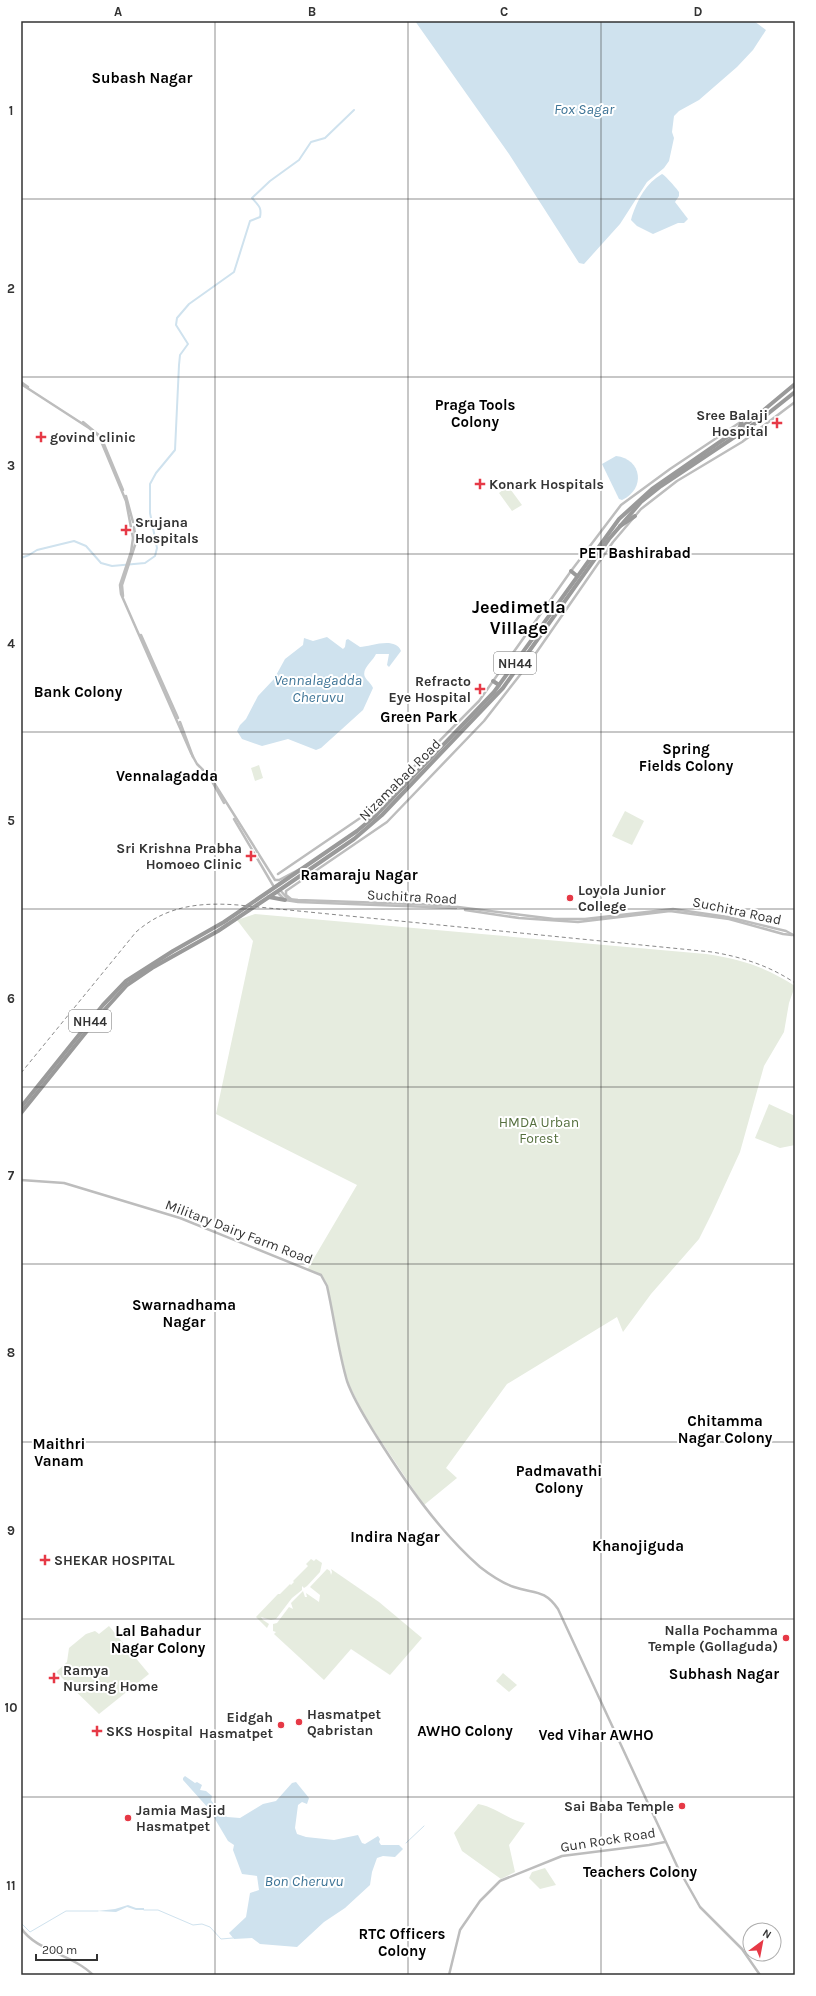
<svg xmlns="http://www.w3.org/2000/svg" width="816" height="1996" font-family="Karla,sans-serif">
  <rect width="100%" height="100%" fill="#fff"/>
  <!-- green -->
  <g fill="#e6ecdf">
    <path d="M508 486 522 505 512 511 499 493Z"/>
    <path d="M259 765 263 778 255 781 251 768Z"/>
    <path d="M625 811 644 821 632 845 612 836Z"/>
    <path d="M255 914 706 954C741 959 765 967 795 986L789 1003 784 1032 764 1066 740 1152 712 1213 699 1239 651 1294 623 1332 617 1317 507 1384 446 1468 457 1478 424 1505 365 1417 347 1380 325 1280 320 1274 307 1270 357 1185 216 1114 253 941 237 920Z"/>
    <path d="M769 1104 795 1116V1145L780 1148 755 1138Z"/>
    <path d="M311 1559 314 1561 316 1559 322 1563 320 1572 307 1586 304 1588 302 1586V1590L292 1598 276 1619 271 1620 261 1617 263 1620 269 1624 267 1628 256 1617 278 1594H280L290 1584 291 1585 294 1582 293 1581 308 1566 306 1564Z"/>
    <path d="M327 1569 330 1571 331 1575 332 1572 331 1569 379 1602 422 1638 390 1675 351 1649 324 1680 274 1634 276 1632 273 1631V1624L277 1623 289 1607 293 1609 291 1603 303 1591 305 1597H307L306 1593 319 1602 320 1595 310 1587Z"/>
    <path d="M109 1626 149 1674 99 1714 56 1672 67 1662 69 1648 86 1634 95 1631 99 1634Z"/>
    <path d="M503 1673 517 1685 509 1692 496 1681Z"/>
    <path d="M478 1804C496 1807 508 1820 525 1823L509 1845 515 1872 501 1879 462 1851 454 1833Z"/>
    <path d="M545 1868 556 1885 540 1889 529 1878 532 1872Z"/>
  </g>
  <!-- water -->
  <g fill="#cfe2ee">
    <path d="M415 21H754L766 30 753 50 737 67 699 100 679 111 674 116 672 132 674 138 669 161 664 168 647 182 620 224 584 264 579 263 509 154Z"/>
    <path d="M662 174C664 174 678 190 679 192V196L675 202 688 219 684 223H678L653 234 637 226 631 220 632 216C638 199 646 183 662 174Z"/>
    <path d="M616 456C642 459 646 489 622 500L619 499 602 464Z"/>
    <path d="M327 637 343 649 345 647 346 640 348 639 360 647C370 647 395 636 401 651L389 667 387 665 389 654H376C373 661 361 669 365 677 368 682 371 683 373 688L363 710 321 748 316 750 288 739 262 746 242 739 237 731 240 725 246 719 258 696 274 679 285 659 303 645 304 638 313 641Z"/>
    <path d="M185 1776 195 1783 197 1782 202 1785 200 1790 206 1791 212 1796 211 1800 218 1810 227 1817 240 1818 263 1804 276 1801 292 1783 296 1782 309 1798 307 1804 302 1802 298 1805 295 1828 297 1834 306 1837 334 1840 358 1835 362 1843 365 1844 378 1836 380 1839 379 1842 381 1845H399L403 1849 395 1857 383 1856 377 1858 372 1872 370 1885 345 1908 324 1922 297 1947 260 1944 252 1938 234 1939 229 1933 246 1917 250 1893 259 1890 257 1876 242 1874 233 1850 234 1845 228 1841 209 1809 183 1780V1778Z"/>
    <path d="M128 1905 136 1908H144V1910H136L127 1907 116 1912 97 1911 115 1909Z"/>
  </g>
  <g fill="none" stroke-linecap="round" stroke-linejoin="round">
    <!-- stream -->
    <g stroke="#cfe2ee" stroke-width="1">
      <path d="M406 1843 424 1826"/>
      <path d="M144 1910H158L193 1925 202 1924 210 1927 221 1939 233 1938"/>
      <path d="M21 1923 30 1932 66 1911H98"/>
    </g>
    <!-- canal -->
    <path stroke="#cfe2ee" stroke-width="2" d="M21 558 29 555 37 550 74 541 86 546 101 563 112 566 145 563 155 556 157 548 150 513V484L156 473 175 450 179 365 180 355 188 344 176 325 177 318 189 304 234 272 250 221 260 217C262 207 258 205 252 198L270 181 299 160 311 142 325 138 354 110"/>
    <!-- secondary -->
    <g stroke="#bdbdbd" stroke-width="2.5">
      <path d="M21 382 28 387"/>
      <path d="M21 384 89 428 98 435 101 441 126 501 133 538 131 552 120 585 121 594 191 753 197 764 211 778 275 880H279L300 869"/>
      <path d="M83 422 101 437 123 490"/>
      <path d="M126 496 133 522"/>
      <path d="M123 596 122 585 136 542 134 527"/>
      <path d="M141 635 178 718"/>
      <path d="M180 722 193 757"/>
      <path d="M209 776 224 803"/>
      <path d="M234 819 274 887"/>
      <path d="M278 874 369 812 479 701 571 571 621 505 670 469 751 415"/>
      <path d="M280 890 288 899 298 900 442 905 554 919H585L673 909 728 917 786 931 795 936"/>
      <path d="M277 892 285 900 298 902 456 908"/>
      <path d="M291 899 286 895V891L387 822 484 721 527 666 613 542 641 509 677 481 742 442 795 402"/>
      <path d="M465 910 519 918 578 922 670 911 729 919 783 934 792 935"/>
      <path d="M21 1180 64 1183 180 1218 321 1275 327 1286C334 1317 338 1350 347 1381 354 1401 366 1419 377 1437 406 1483 438 1530 480 1567 489 1574 502 1583 514 1587 535 1594 544 1589 558 1609L678 1868 700 1907 742 1949 760 1975"/>
      <path d="M21 1928C36 1951 72 1954 93 1975"/>
      <path d="M449 1975 460 1930 480 1901 500 1881 562 1856 649 1845 665 1842"/>
    </g>
    <!-- highway -->
    <g stroke="#9a9a9a" stroke-width="4">
      <path d="M739 429 742 421"/>
      <path d="M620 526 635 516"/>
      <path d="M571 571 577 576"/>
      <path d="M493 681 499 685"/>
      <path d="M396 785 404 786"/>
      <path d="M368 821 375 807"/>
      <path d="M269 897 285 900"/>
      <path d="M21 1107 103 1005 126 981 173 951 224 922 357 831 375 816 494 692 619 519 652 489 753 419 795 384"/>
      <path d="M21 1113 99 1016 127 985 152 968 218 931 281 889 354 839 382 815 503 688 609 539 641 502 661 486 760 420 795 392"/>
    </g>
    <!-- rail -->
    <path stroke="#888" stroke-width="1" stroke-dasharray="4 3" stroke-linecap="butt" d="M21 1073 136 932C166 906 199 902 238 905L712 952C742 957 770 966 795 983"/>
  </g>
  <!-- grid -->
  <path fill="none" stroke="#333" stroke-width="1" stroke-opacity="0.55" d="M215 21V1975M408 21V1975M601 21V1975M21 199H795M21 377H795M21 554H795M21 732H795M21 909H795M21 1087H795M21 1264H795M21 1442H795M21 1619H795M21 1797H795"/>
  <!-- markers -->
  <g fill="#e63946" stroke="#fff" stroke-width="1.5">
    <path d="M775 417h4v4h4v4h-4v4h-4v-4h-4v-4h4z"/>
    <path d="M39 431h4v4h4v4h-4v4h-4v-4h-4v-4h4z"/>
    <path d="M478 478h4v4h4v4h-4v4h-4v-4h-4v-4h4z"/>
    <path d="M124 524h4v4h4v4h-4v4h-4v-4h-4v-4h4z"/>
    <path d="M478 683h4v4h4v4h-4v4h-4v-4h-4v-4h4z"/>
    <path d="M249 850h4v4h4v4h-4v4h-4v-4h-4v-4h4z"/>
    <circle cx="570" cy="898" r="4"/>
    <path d="M43 1554h4v4h4v4h-4v4h-4v-4h-4v-4h4z"/>
    <circle cx="786" cy="1638" r="4"/>
    <path d="M52 1672h4v4h4v4h-4v4h-4v-4h-4v-4h4z"/>
    <circle cx="299" cy="1722" r="4"/>
    <circle cx="281" cy="1725" r="4"/>
    <path d="M95 1725h4v4h4v4h-4v4h-4v-4h-4v-4h4z"/>
    <circle cx="682" cy="1806" r="4"/>
    <circle cx="128" cy="1818" r="4"/>
  </g>
  <g text-anchor="middle" dominant-baseline="central" stroke-width="4" stroke-linejoin="round" paint-order="stroke">
    <!-- shield labels -->
    <g fill="#fff" stroke="#707070" stroke-width="1">
      <rect x="494" y="652" width="42" height="22" rx="3"/>
      <rect x="69" y="1010" width="42" height="22" rx="3"/>
    </g>
    <g font-size="13" font-weight="bold" fill="#333">
      <text x="515" y="663">NH44</text>
      <text x="90" y="1021">NH44</text>
    </g>
    <!-- poi labels -->
    <g font-size="14" font-weight="bold" fill="#333" stroke="#fff" text-anchor="start">
      <text x="768" y="415" text-anchor="end">Sree Balaji<tspan x="768" dy="16">Hospital</tspan></text>
      <text x="50" y="437">govind clinic</text>
      <text x="489" y="484">Konark Hospitals</text>
      <text x="135" y="522">Srujana<tspan x="135" dy="16">Hospitals</tspan></text>
      <text x="471" y="681" text-anchor="end">Refracto<tspan x="471" dy="16">Eye Hospital</tspan></text>
      <text x="242" y="848" text-anchor="end">Sri Krishna Prabha<tspan x="242" dy="16">Homoeo Clinic</tspan></text>
      <text x="578" y="890">Loyola Junior<tspan x="578" dy="16">College</tspan></text>
      <text x="54" y="1560">SHEKAR HOSPITAL</text>
      <text x="778" y="1630" text-anchor="end">Nalla Pochamma<tspan x="778" dy="16">Temple (Gollaguda)</tspan></text>
      <text x="63" y="1670">Ramya<tspan x="63" dy="16">Nursing Home</tspan></text>
      <text x="307" y="1714">Hasmatpet<tspan x="307" dy="16">Qabristan</tspan></text>
      <text x="273" y="1717" text-anchor="end">Eidgah<tspan x="273" dy="16">Hasmatpet</tspan></text>
      <text x="106" y="1731">SKS Hospital</text>
      <text x="674" y="1806" text-anchor="end">Sai Baba Temple</text>
      <text x="136" y="1810">Jamia Masjid<tspan x="136" dy="16">Hasmatpet</tspan></text>
    </g>
    <!-- street labels -->
    <g font-size="14" fill="#333" stroke="#fff">
      <text transform="translate(400 780) rotate(-45)">Nizamabad Road</text>
      <text transform="translate(412 897) rotate(3)">Suchitra Road</text>
      <text transform="translate(737 911) rotate(12)">Suchitra Road</text>
      <text transform="translate(239 1232) rotate(21)">Military Dairy Farm Road</text>
      <text transform="translate(608 1840) rotate(-9)">Gun Rock Road</text>
    </g>
    <!-- park labels -->
    <g font-size="14" fill="#56703f" stroke="#fff">
      <text x="539" y="1122">HMDA Urban<tspan x="539" dy="16">Forest</tspan></text>
    </g>
    <!-- neighbourhood labels -->
    <g font-size="15" font-weight="bold" fill="#000" stroke="#fff">
      <text x="142" y="78">Subash Nagar</text>
      <text x="475" y="405">Praga Tools<tspan x="475" dy="17">Colony</tspan></text>
      <text x="635" y="553">PET Bashirabad</text>
      <text x="78" y="692">Bank Colony</text>
      <text x="419" y="717">Green Park</text>
      <text x="686" y="749">Spring<tspan x="686" dy="17">Fields Colony</tspan></text>
      <text x="167" y="776">Vennalagadda</text>
      <text x="359" y="875">Ramaraju Nagar</text>
      <text x="184" y="1305">Swarnadhama<tspan x="184" dy="17">Nagar</tspan></text>
      <text x="725" y="1421">Chitamma<tspan x="725" dy="17">Nagar Colony</tspan></text>
      <text x="59" y="1444">Maithri<tspan x="59" dy="17">Vanam</tspan></text>
      <text x="559" y="1471">Padmavathi<tspan x="559" dy="17">Colony</tspan></text>
      <text x="395" y="1537">Indira Nagar</text>
      <text x="638" y="1546">Khanojiguda</text>
      <text x="158" y="1631">Lal Bahadur<tspan x="158" dy="17">Nagar Colony</tspan></text>
      <text x="724" y="1674">Subhash Nagar</text>
      <text x="465" y="1731">AWHO Colony</text>
      <text x="596" y="1735">Ved Vihar AWHO</text>
      <text x="640" y="1872">Teachers Colony</text>
      <text x="402" y="1934">RTC Officers<tspan x="402" dy="17">Colony</tspan></text>
    </g>
    <!-- water labels -->
    <g font-size="15" font-style="italic" fill="#3f7597" stroke="#fff">
      <text x="584" y="109">Fox Sagar</text>
      <text x="318" y="680">Vennalagadda<tspan x="318" dy="17">Cheruvu</tspan></text>
      <text x="304" y="1881">Bon Cheruvu</text>
    </g>
    <!-- district labels -->
    <g font-size="18" font-weight="bold" fill="#000" stroke="#fff">
      <text x="519" y="607">Jeedimetla<tspan x="519" dy="21">Village</tspan></text>
    </g>
  </g>
  <!-- border -->
  <rect width="816" height="1996" fill="none" stroke="#ffffff" stroke-width="44"/>
  <!-- north arrow -->
  <g transform="translate(762 1942) rotate(32)"><circle r="19" fill="#ffffff" stroke="#adadad"/>
  <path d="M0-3L7 15L0 10L-7 15Z" fill="#e63946"/>
  <text y="-6" font-size="11" font-weight="bold" text-anchor="middle" fill="#333333">N</text>
  </g>
  <!-- scale -->
  <path d="M36 1954v6h61v-6" fill="none" stroke="#333333" stroke-width="2"/>
  <text x="42" y="1954" font-size="12" fill="#333333" stroke="#ffffff" stroke-width="3" paint-order="stroke">200 m</text>
  <rect x="22" y="22" width="772" height="1952" fill="none" stroke="#333" stroke-width="1.5"/>
  <g font-size="13" text-anchor="middle" font-weight="bold" fill="#333">
    <text x="118" y="16">A</text>
    <text x="312" y="16">B</text>
    <text x="504" y="16">C</text>
    <text x="698" y="16">D</text>
    <text x="11" y="115">1</text>
    <text x="11" y="293">2</text>
    <text x="11" y="470">3</text>
    <text x="11" y="648">4</text>
    <text x="11" y="825">5</text>
    <text x="11" y="1003">6</text>
    <text x="11" y="1180">7</text>
    <text x="11" y="1357">8</text>
    <text x="11" y="1535">9</text>
    <text x="11" y="1712">10</text>
    <text x="11" y="1890">11</text>
  </g>
</svg>
